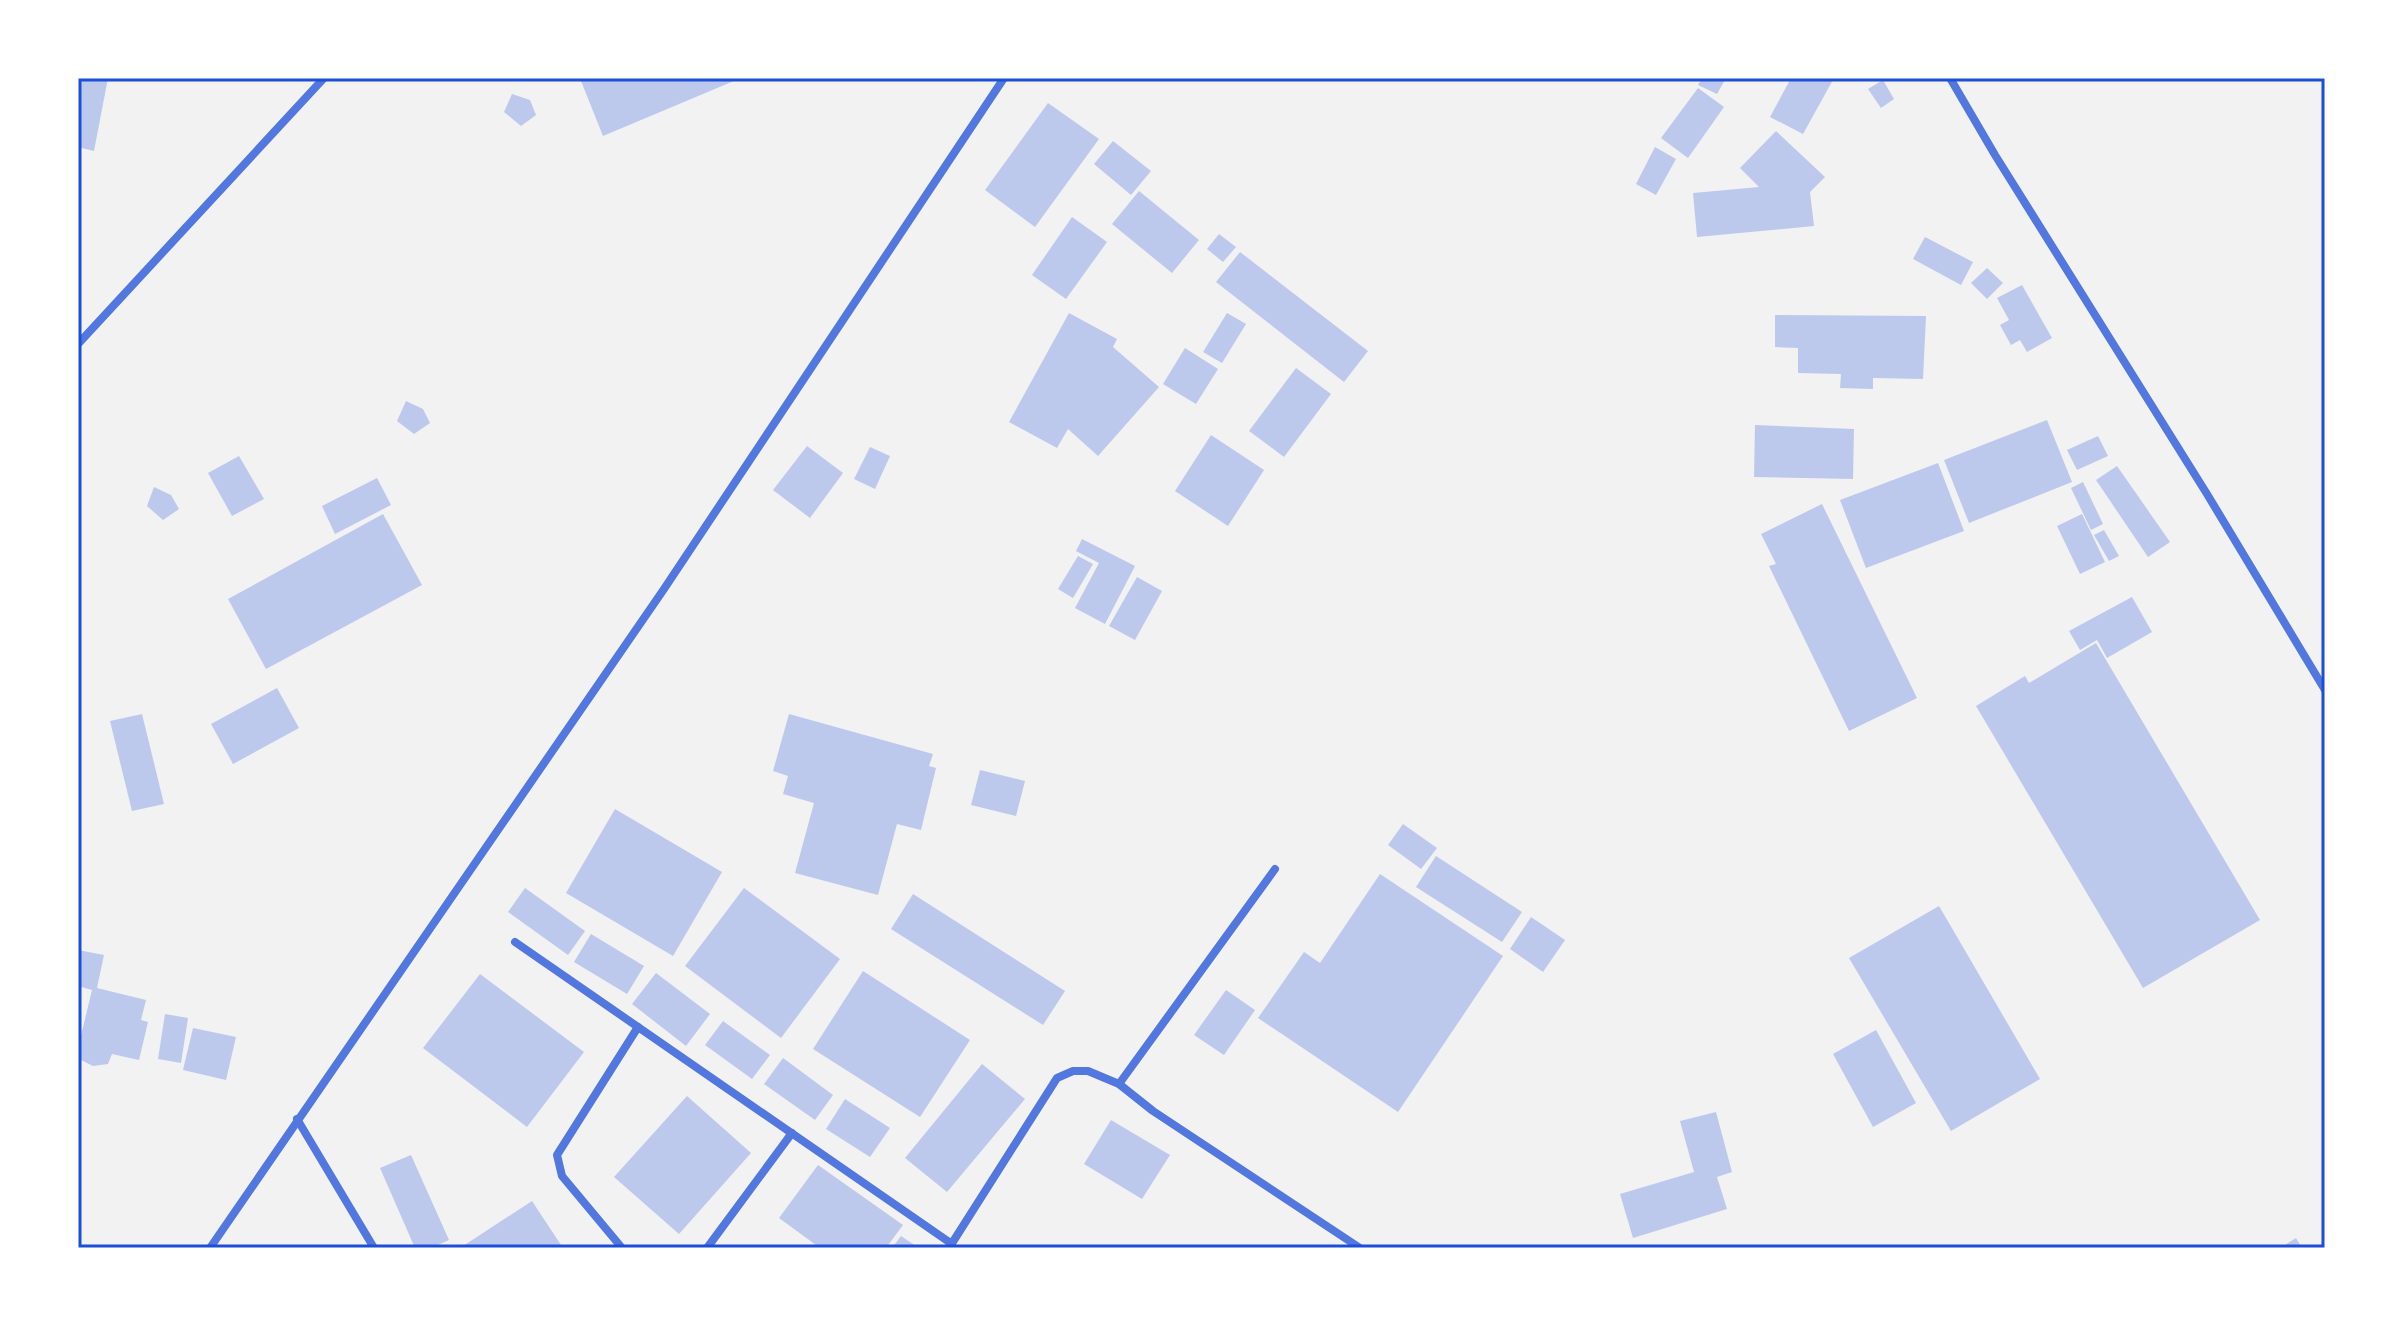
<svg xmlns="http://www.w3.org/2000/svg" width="2403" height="1326" font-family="'Archivo Narrow',sans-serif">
  <rect width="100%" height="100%" fill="#f2f2f2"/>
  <!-- building -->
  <g fill="#bdc9ec">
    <path d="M78 78H108L94 151 78 147Z"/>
    <path d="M585 78H741L603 136 581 81Z"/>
    <path d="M1702 78H1726L1717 94 1698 85Z"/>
    <path d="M1791 78H1834L1803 134 1770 117Z"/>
    <path d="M1883 80 1894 99 1881 108 1868 89Z"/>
    <path d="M1698 88 1724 107 1688 158 1661 138Z"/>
    <path d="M512 94 530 100 536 115 521 126 504 112Z"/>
    <path d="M1048 103 1099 139 1035 227 985 190Z"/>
    <path d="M1776 131 1825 177 1810 192 1814 226 1697 237 1693 193 1759 187 1740 168Z"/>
    <path d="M1113 141 1151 171 1131 195 1094 164Z"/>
    <path d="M1655 147 1676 159 1656 195 1636 184Z"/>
    <path d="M1139 191 1199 240 1172 273 1112 224Z"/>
    <path d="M1072 217 1107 242 1066 299 1032 275Z"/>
    <path d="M1219 234 1236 247 1223 262 1207 249Z"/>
    <path d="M1925 237 1973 262 1961 285 1913 259Z"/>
    <path d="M1240 252 1368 351 1344 382 1216 282Z"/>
    <path d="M1987 268 2003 283 1987 299 1971 283Z"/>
    <path d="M2022 285 2052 338 2027 352 2020 340 2011 345 2000 325 2009 320 1997 298Z"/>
    <path d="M1069 313 1117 339 1113 347 1159 387 1098 456 1068 429 1057 448 1009 422Z"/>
    <path d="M1227 313 1246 324 1222 363 1203 352Z"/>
    <path d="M1775 315 1926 316 1923 379 1873 378V389L1840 388 1841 374 1798 373V348L1775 347Z"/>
    <path d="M1185 348 1218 369 1196 404 1163 384Z"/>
    <path d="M1296 368 1331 394 1284 457 1249 431Z"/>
    <path d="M406 401 423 409 430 423 414 434 397 421Z"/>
    <path d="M2047 420 2072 482 1969 523 1944 460Z"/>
    <path d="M1755 425 1854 429 1853 479 1754 477Z"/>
    <path d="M1211 435 1264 470 1228 526 1175 491Z"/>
    <path d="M2098 436 2108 456 2077 470 2067 450Z"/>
    <path d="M807 446 843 473 810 518 773 490Z"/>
    <path d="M870 447 890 456 875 489 854 479Z"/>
    <path d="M239 456 264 499 232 516 208 473Z"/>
    <path d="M1938 463 1964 531 1866 568 1840 500Z"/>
    <path d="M2117 466 2170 542 2148 557 2096 480Z"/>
    <path d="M377 478 391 505 335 534 322 506Z"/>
    <path d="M2083 482 2103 524 2091 530 2071 488Z"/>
    <path d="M154 487 171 495 179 509 163 520 147 506Z"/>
    <path d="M1822 504 1917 698 1849 731 1769 566 1776 564 1761 534Z"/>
    <path d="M383 514 422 585 266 669 228 599Z"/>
    <path d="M2082 514 2105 562 2080 574 2057 526Z"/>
    <path d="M2104 530 2119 556 2109 561 2094 535Z"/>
    <path d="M1082 539 1135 566 1105 624 1075 608 1099 563 1076 551Z"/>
    <path d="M1078 556 1093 564 1073 598 1058 589Z"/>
    <path d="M1137 577 1162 591 1135 640 1109 626Z"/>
    <path d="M2132 597 2152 632 2107 658 2097 640 2080 650 2069 631Z"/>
    <path d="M2096 643 2260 920 2143 988 1976 706 2025 676 2029 683Z"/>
    <path d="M277 688 299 728 233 764 211 724Z"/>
    <path d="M142 714 164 804 132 811 110 721Z"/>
    <path d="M789 714 933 754 929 766 936 768 921 830 897 824 878 895 795 873 814 803 783 794 788 776 773 771Z"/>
    <path d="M980 770 1025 781 1016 816 971 805Z"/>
    <path d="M615 809 722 872 673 956 566 893Z"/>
    <path d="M1403 824 1437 848 1421 869 1388 845Z"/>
    <path d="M1436 856 1522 912 1502 942 1416 887Z"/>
    <path d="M1380 874 1503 956 1398 1112 1258 1018 1304 952 1320 963Z"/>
    <path d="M525 888 585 931 568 955 508 912Z"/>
    <path d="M744 888 840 959 781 1038 685 966Z"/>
    <path d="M913 894 1065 991 1043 1025 891 929Z"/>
    <path d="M1939 906 2040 1079 1951 1131 1849 958Z"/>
    <path d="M1531 917 1565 940 1543 972 1510 949Z"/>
    <path d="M591 934 644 966 627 994 574 962Z"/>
    <path d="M78 950 104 955 97 988 146 1000 141 1020 148 1022 139 1060 112 1054 108 1064 93 1066 79 1059 78 1048 92 990 78 986Z"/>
    <path d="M863 971 970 1040 920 1117 813 1049Z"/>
    <path d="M656 973 710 1014 686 1046 632 1004Z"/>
    <path d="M480 974 584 1052 527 1127 423 1048Z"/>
    <path d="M1226 990 1255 1010 1224 1055 1194 1035Z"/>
    <path d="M165 1014 188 1018 181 1063 158 1059Z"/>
    <path d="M723 1021 770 1055 752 1079 705 1045Z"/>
    <path d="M193 1028 236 1037 226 1080 183 1070Z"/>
    <path d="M1876 1030 1916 1103 1873 1127 1833 1054Z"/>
    <path d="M783 1058 833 1095 815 1120 764 1084Z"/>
    <path d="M982 1064 1025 1099 947 1192 905 1158Z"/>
    <path d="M687 1096 751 1153 679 1234 614 1177Z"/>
    <path d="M845 1099 890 1128 870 1157 826 1129Z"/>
    <path d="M1716 1112 1732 1172 1717 1177 1727 1209 1633 1238 1620 1194 1694 1172 1680 1121Z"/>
    <path d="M1111 1120 1170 1155 1142 1199 1084 1164Z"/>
    <path d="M411 1155 449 1240 431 1248H415L380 1168Z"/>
    <path d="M818 1165 903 1225 886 1248H820L779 1218Z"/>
    <path d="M532 1201 563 1248H460Z"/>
    <path d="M901 1236 919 1248H892Z"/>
    <path d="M2296 1238 2302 1248H2280Z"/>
  </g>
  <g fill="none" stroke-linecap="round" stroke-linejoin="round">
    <!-- minor -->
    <g stroke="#5277de" stroke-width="8">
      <path d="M1950 78 1995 155 2207 494 2325 690"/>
      <path d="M78 344 324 78"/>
      <path d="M515 942 952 1244"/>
      <path d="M1119 1084 1275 869"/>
      <path d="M297 1119 374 1248"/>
      <path d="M210 1248 664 589 1004 78"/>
      <path d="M622 1248 562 1176 557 1155 638 1027"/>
      <path d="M707 1248 792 1133"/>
      <path d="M949 1248 1057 1078 1073 1071H1088L1119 1084 1153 1111 1360 1248"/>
    </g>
  </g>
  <!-- border -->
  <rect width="2403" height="1326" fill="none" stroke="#ffffff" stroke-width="160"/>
  <rect x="80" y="80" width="2243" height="1166" fill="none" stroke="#1d4ed8" stroke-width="3"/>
</svg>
